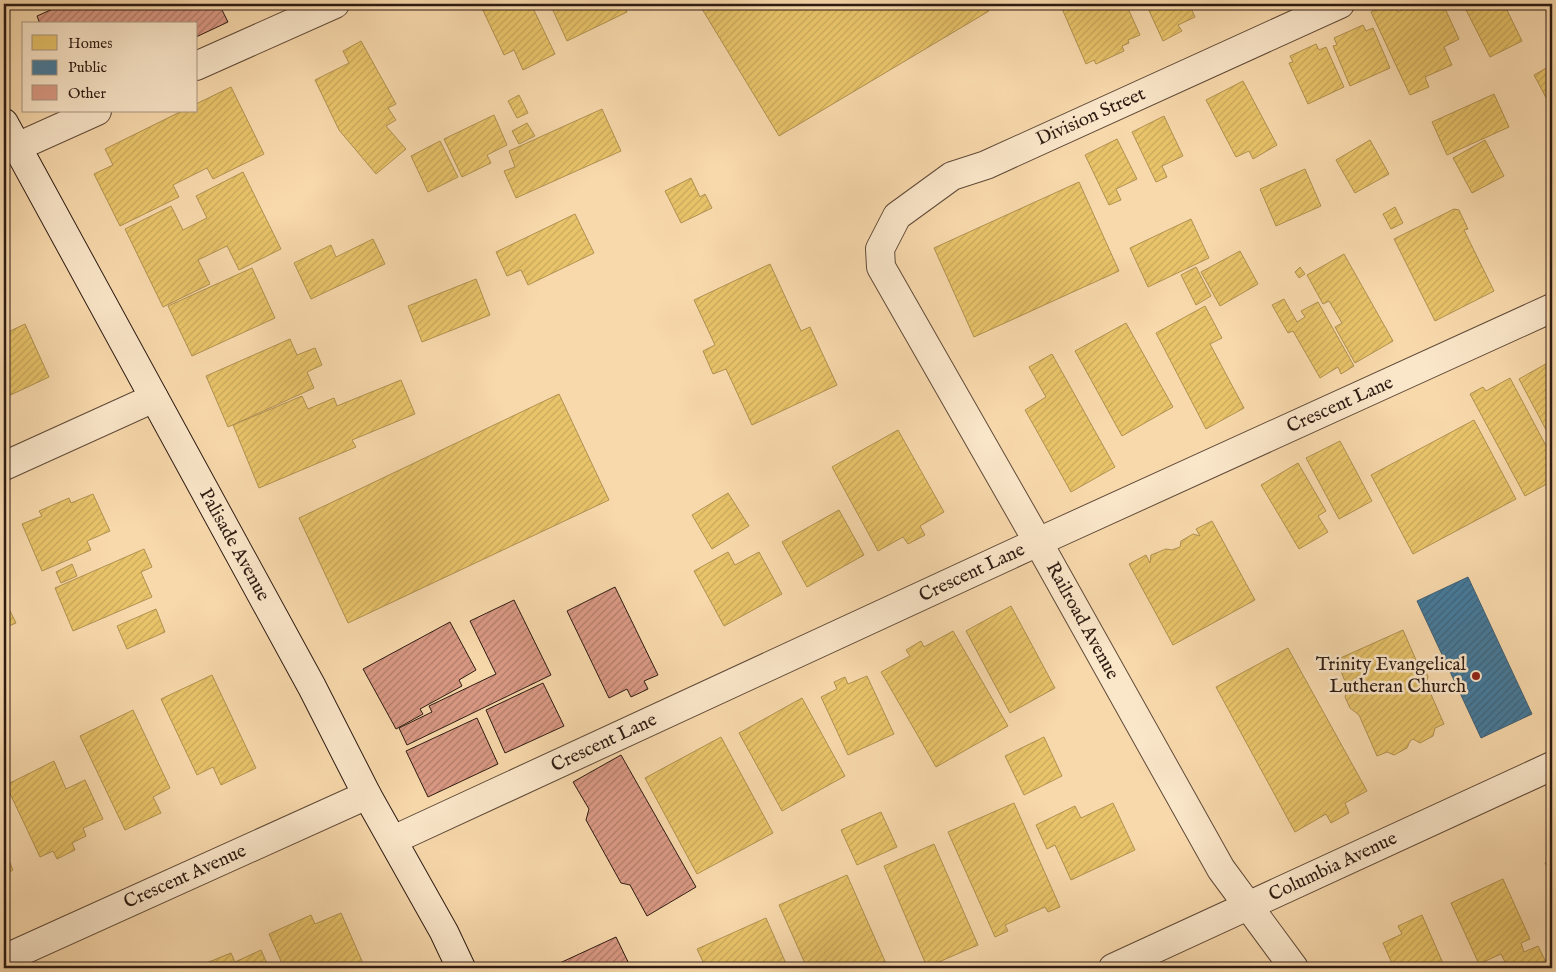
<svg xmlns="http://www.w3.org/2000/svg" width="1556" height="972" font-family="'IM FELL English',serif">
  <defs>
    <pattern id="homes-hatch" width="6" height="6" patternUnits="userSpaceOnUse" patternTransform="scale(1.25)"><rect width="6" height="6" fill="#e9c46a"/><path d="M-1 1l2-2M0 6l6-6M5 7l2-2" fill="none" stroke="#c8a85b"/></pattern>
    <pattern id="public-hatch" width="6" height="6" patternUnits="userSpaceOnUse" patternTransform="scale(1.25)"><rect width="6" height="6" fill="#457b9d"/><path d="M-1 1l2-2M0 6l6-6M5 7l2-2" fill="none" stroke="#3a647f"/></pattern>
    <pattern id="building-hatch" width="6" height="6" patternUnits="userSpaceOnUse" patternTransform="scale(1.25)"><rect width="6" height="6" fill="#da9984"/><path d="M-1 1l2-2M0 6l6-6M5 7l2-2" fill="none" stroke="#b17c6b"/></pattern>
  </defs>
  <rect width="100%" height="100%" fill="#f8d9ac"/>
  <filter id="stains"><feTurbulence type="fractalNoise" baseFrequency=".004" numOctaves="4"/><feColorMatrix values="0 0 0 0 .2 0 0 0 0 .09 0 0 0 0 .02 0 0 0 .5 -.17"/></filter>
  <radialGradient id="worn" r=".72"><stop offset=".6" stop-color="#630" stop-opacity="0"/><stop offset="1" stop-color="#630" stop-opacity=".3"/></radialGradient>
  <!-- homes -->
  <g fill="url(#homes-hatch)" stroke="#b19150">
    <path d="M480 4H531L555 54 523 70 514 50 504 55Z"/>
    <path d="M550 4H624L627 12 567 41Z"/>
    <path d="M699 4H985L989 11 779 136Z"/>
    <path d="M1060 4H1126L1140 35 1128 40 1129 43 1122 46 1124 51 1096 64 1094 60 1086 64Z"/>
    <path d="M1146 4H1189L1195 17 1178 25 1182 31 1163 41Z"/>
    <path d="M1390 4H1395L1398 12 1411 6 1413 10 1427 4H1443L1459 39 1444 47 1452 65 1425 77 1429 87 1410 95 1371 12Z"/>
    <path d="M1463 4H1504L1522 41 1490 57Z"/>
    <path d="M1363 25 1366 31 1373 28 1390 68 1350 86 1333 46 1337 45 1334 38Z"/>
    <path d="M361 41 396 104 388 108 396 120 386 126 406 149 376 174 339 130 315 80 349 63 343 51Z"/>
    <path d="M1316 44 1319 50 1326 47 1344 87 1308 104 1289 63 1293 62 1290 56Z"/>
    <path d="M1552 65V104L1550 105 1534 75Z"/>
    <path d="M1243 81 1277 145 1253 159 1249 151 1236 157 1206 100Z"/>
    <path d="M231 87 264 154 213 179 207 168 173 185 179 197 120 226 94 174 113 165 105 149 182 111H196V104Z"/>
    <path d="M1494 94 1509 127 1447 155 1432 122Z"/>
    <path d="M519 95 528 113 517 118 508 101Z"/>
    <path d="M602 109 621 151 516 198 504 171 515 167 509 151Z"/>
    <path d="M494 115 507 145 487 155 491 163 462 177 444 139Z"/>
    <path d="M1164 116 1183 156 1162 166 1167 177 1156 182 1132 132Z"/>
    <path d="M527 123 535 136 519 144 512 131Z"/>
    <path d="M1117 139 1137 179 1116 189 1121 200 1109 205 1085 155Z"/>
    <path d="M1370 140 1389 174 1355 193 1336 160Z"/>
    <path d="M1485 140 1504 176 1472 193 1453 158Z"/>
    <path d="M440 141 458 177 428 192 411 156Z"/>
    <path d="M1305 169 1321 206 1276 226 1260 189Z"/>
    <path d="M243 172 281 249 239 270 227 246 198 260 210 284 163 307 125 229 171 206 183 230 207 218 196 196Z"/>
    <path d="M691 178 700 197 705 194 712 208 681 223 665 191Z"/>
    <path d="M1079 182 1119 271 974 337 934 248Z"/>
    <path d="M1395 207 1403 223 1391 229 1383 214Z"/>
    <path d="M1454 209 1459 210 1468 229 1464 230 1494 291 1435 321 1394 239Z"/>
    <path d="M575 214 594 253 528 285 521 270 507 276 496 252Z"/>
    <path d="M1191 219 1209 258 1148 287 1130 248Z"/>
    <path d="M373 239 385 264 311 299 294 263 331 245 336 257Z"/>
    <path d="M1240 251 1258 284 1220 306 1201 272Z"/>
    <path d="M1344 254 1393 341 1355 363 1335 327 1342 323 1329 301 1323 304 1307 275Z"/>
    <path d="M770 264 801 331 810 327 837 385 752 425 726 369 713 374 703 351 715 345 694 300Z"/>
    <path d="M1196 267 1211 296 1196 305 1181 275Z"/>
    <path d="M1300 267 1305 274 1299 278 1295 272Z"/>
    <path d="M252 268 275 318 192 356 168 306Z"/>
    <path d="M476 279 490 315 422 342 408 306Z"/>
    <path d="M1284 299 1297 322 1305 317 1301 311 1318 302 1354 366 1341 374 1338 367 1320 378 1293 331 1288 333 1272 305Z"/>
    <path d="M1205 306 1222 338 1210 344 1244 408 1206 429 1156 333Z"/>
    <path d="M1126 323 1173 407 1122 436 1075 351Z"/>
    <path d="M25 324 49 377 4 398V334Z"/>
    <path d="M290 339 297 355 315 348 322 365 307 372 314 388 228 427 206 376Z"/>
    <path d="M1052 354 1115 467 1071 492 1025 410 1046 397 1029 367Z"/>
    <path d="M1551 361 1552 362V441L1519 379Z"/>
    <path d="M1510 378 1552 457V481L1525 496 1470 394 1483 387 1486 391Z"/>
    <path d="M401 380 415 414 352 440 356 447 259 488 233 425 302 396 308 409 334 398 337 406Z"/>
    <path d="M559 394 609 500 348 623 299 518Z"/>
    <path d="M1474 420 1516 499 1413 554 1371 475Z"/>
    <path d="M898 430 944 512 920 526 925 535 908 544 903 537 878 551 832 467Z"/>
    <path d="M1340 441 1372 501 1339 519 1306 458Z"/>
    <path d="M1298 463 1326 511 1318 516 1328 532 1299 549 1261 485Z"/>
    <path d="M728 493 749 526 712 549 692 515Z"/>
    <path d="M93 494 110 531 87 541 91 550 42 571 22 524 42 516 39 511 69 498 71 503Z"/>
    <path d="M839 510 864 555 807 587 782 542Z"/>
    <path d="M1212 521 1255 600 1173 645 1129 564 1146 555 1150 563 1151 555 1166 549 1172 550 1180 547 1181 541 1193 534 1200 536 1196 529Z"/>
    <path d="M144 549 152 567 141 572 152 597 73 631 55 588Z"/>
    <path d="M728 552 735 565 759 552 782 594 724 626 694 571Z"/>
    <path d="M72 564 77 576 61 583 56 572Z"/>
    <path d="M1011 606 1055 688 1010 713 966 631Z"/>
    <path d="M9 609 16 623 4 628V612Z"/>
    <path d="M156 609 165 632 127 649 117 626Z"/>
    <path d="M1403 630 1416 660 1423 663 1428 677 1426 683 1444 724 1435 728 1433 736 1420 743 1413 739 1410 741 1407 748 1394 755 1387 752 1377 756 1359 715 1350 708 1345 697 1348 688 1336 660Z"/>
    <path d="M953 631 1008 726 936 767 881 672 910 656 906 650 921 641 924 647Z"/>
    <path d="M1288 648 1367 791 1345 803 1349 813 1331 823 1326 814 1295 832 1216 687Z"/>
    <path d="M212 675 256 768 221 785 213 767 197 775 161 699Z"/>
    <path d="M867 676 894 734 848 755 821 697 837 689 834 682 845 677 848 684Z"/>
    <path d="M802 698 845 776 782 811 739 733Z"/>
    <path d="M133 710 170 788 153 797 161 813 125 830 80 736Z"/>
    <path d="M721 737 773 833 697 874 645 778Z"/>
    <path d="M1044 737 1062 776 1024 795 1005 756Z"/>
    <path d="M54 761 66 789 85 780 103 819 83 828 86 836 72 843 75 850 57 859 53 851 40 857 6 785Z"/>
    <path d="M1014 803 1060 907 1048 912 1045 907 1005 925 1008 931 995 937 948 832Z"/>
    <path d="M1113 803 1135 850 1071 880 1055 845 1047 849 1036 825 1075 806 1081 818Z"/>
    <path d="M881 812 897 847 857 865 841 830Z"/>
    <path d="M934 844 978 945 927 967 884 866Z"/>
    <path d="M4 849 13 870 4 875Z"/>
    <path d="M1552 859V877L1545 863Z"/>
    <path d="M847 875 888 968H807L779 905Z"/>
    <path d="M1503 879 1530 939 1521 943 1524 952 1538 946 1549 968H1508L1501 954 1479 964 1451 903Z"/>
    <path d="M341 913 365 968H284L269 934 311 915 315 924Z"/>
    <path d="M1422 915 1445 968H1394L1383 943 1402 934 1398 926Z"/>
    <path d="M766 918 788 968H706L697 949Z"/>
    <path d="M261 950 269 968H194L231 953 235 962Z"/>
  </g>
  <!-- public -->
  <path fill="url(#public-hatch)" stroke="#3e5e73" d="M1468 577 1532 714 1481 738 1417 601Z"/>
  <!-- building -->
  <g fill="url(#building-hatch)" stroke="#2d1b12">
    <path d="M64 4H219L228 22 196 37V24H40L37 16Z"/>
    <path d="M615 587 658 675 644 681 648 689 631 697 627 689 609 698 567 611Z"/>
    <path d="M514 600 551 675 407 745 399 728 432 712 429 706 496 674 470 621Z"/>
    <path d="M450 622 476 670 459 680 462 686 420 709 423 714 396 729 363 669Z"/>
    <path d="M543 683 564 726 505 753 486 710Z"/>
    <path d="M477 718 498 764 428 797 406 751Z"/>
    <path d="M621 755 696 887 647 916 630 885 621 883 586 820 589 809 573 782Z"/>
    <path d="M616 937 631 968H549Z"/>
  </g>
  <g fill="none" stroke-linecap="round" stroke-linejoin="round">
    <defs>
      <g id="minor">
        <path d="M196 66 335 4"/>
        <path d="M17 147 97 111"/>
        <path d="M4 466 154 398"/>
        <path d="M393 840 1038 542 1552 308"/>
        <path d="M4 959 367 795"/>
        <path d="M1113 968 1552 766"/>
        <path d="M1294 968 1221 869 1038 542 881 267 880 249 897 216 952 176 986 165 1340 4"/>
      </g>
      <path id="secondary" d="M4 123 312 687 367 795 444 932 461 968"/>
    </defs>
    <!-- minor casing -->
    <use href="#minor" stroke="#604a38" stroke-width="30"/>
    <!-- secondary casing -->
    <use href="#secondary" stroke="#2d1b12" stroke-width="30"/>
    <!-- minor -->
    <use href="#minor" stroke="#fae6c9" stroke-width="28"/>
    <!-- secondary -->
    <use href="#secondary" stroke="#fae6c9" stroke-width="28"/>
  </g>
  <!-- markers -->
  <circle fill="#8f2418" stroke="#fae6c9" stroke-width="2" cx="1476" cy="676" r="5"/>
  <g text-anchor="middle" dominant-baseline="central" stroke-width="5" stroke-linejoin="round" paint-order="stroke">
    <!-- street labels -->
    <g font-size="19" fill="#2d1b12" stroke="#fae6c9">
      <text transform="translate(1091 117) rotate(-24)">Division Street</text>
      <text transform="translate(1340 405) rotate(-24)">Crescent Lane</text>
      <text transform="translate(234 545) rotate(61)">Palisade Avenue</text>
      <text transform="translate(972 573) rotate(-25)">Crescent Lane</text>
      <text transform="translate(1082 621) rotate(61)">Railroad Avenue</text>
      <text transform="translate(604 743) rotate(-25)">Crescent Lane</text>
      <text transform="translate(1333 867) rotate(-25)">Columbia Avenue</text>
      <text transform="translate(185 877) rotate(-24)">Crescent Avenue</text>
    </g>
    <!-- poi labels -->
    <g font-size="19" fill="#2d1b12" stroke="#fae6c9" text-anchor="end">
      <text x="1466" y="665">Trinity Evangelical<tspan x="1466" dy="22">Lutheran Church</tspan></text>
    </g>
  </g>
  <!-- margin -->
  <rect width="1556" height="972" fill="none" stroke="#f8d9ac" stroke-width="20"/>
  <rect x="5" y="5" width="1546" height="962" fill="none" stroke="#2d1b12" stroke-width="2.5"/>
  <rect x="10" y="10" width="1536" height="952" fill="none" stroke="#2d1b12"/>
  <!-- legend -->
  <rect x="22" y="22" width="175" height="90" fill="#fae6c9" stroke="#a89580"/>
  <rect x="32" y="35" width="25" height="15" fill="#e9c46a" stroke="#a89580"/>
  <text x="68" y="48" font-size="15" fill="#2d1b12">Homes</text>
  <rect x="32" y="60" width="25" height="15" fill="#457b9d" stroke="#a89580"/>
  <text x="68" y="72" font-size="15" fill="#2d1b12">Public</text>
  <rect x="32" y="85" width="25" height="15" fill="#da9984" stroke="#a89580"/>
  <text x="68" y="98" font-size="15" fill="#2d1b12">Other</text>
  <rect width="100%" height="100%" filter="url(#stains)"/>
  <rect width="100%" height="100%" fill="url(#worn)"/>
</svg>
